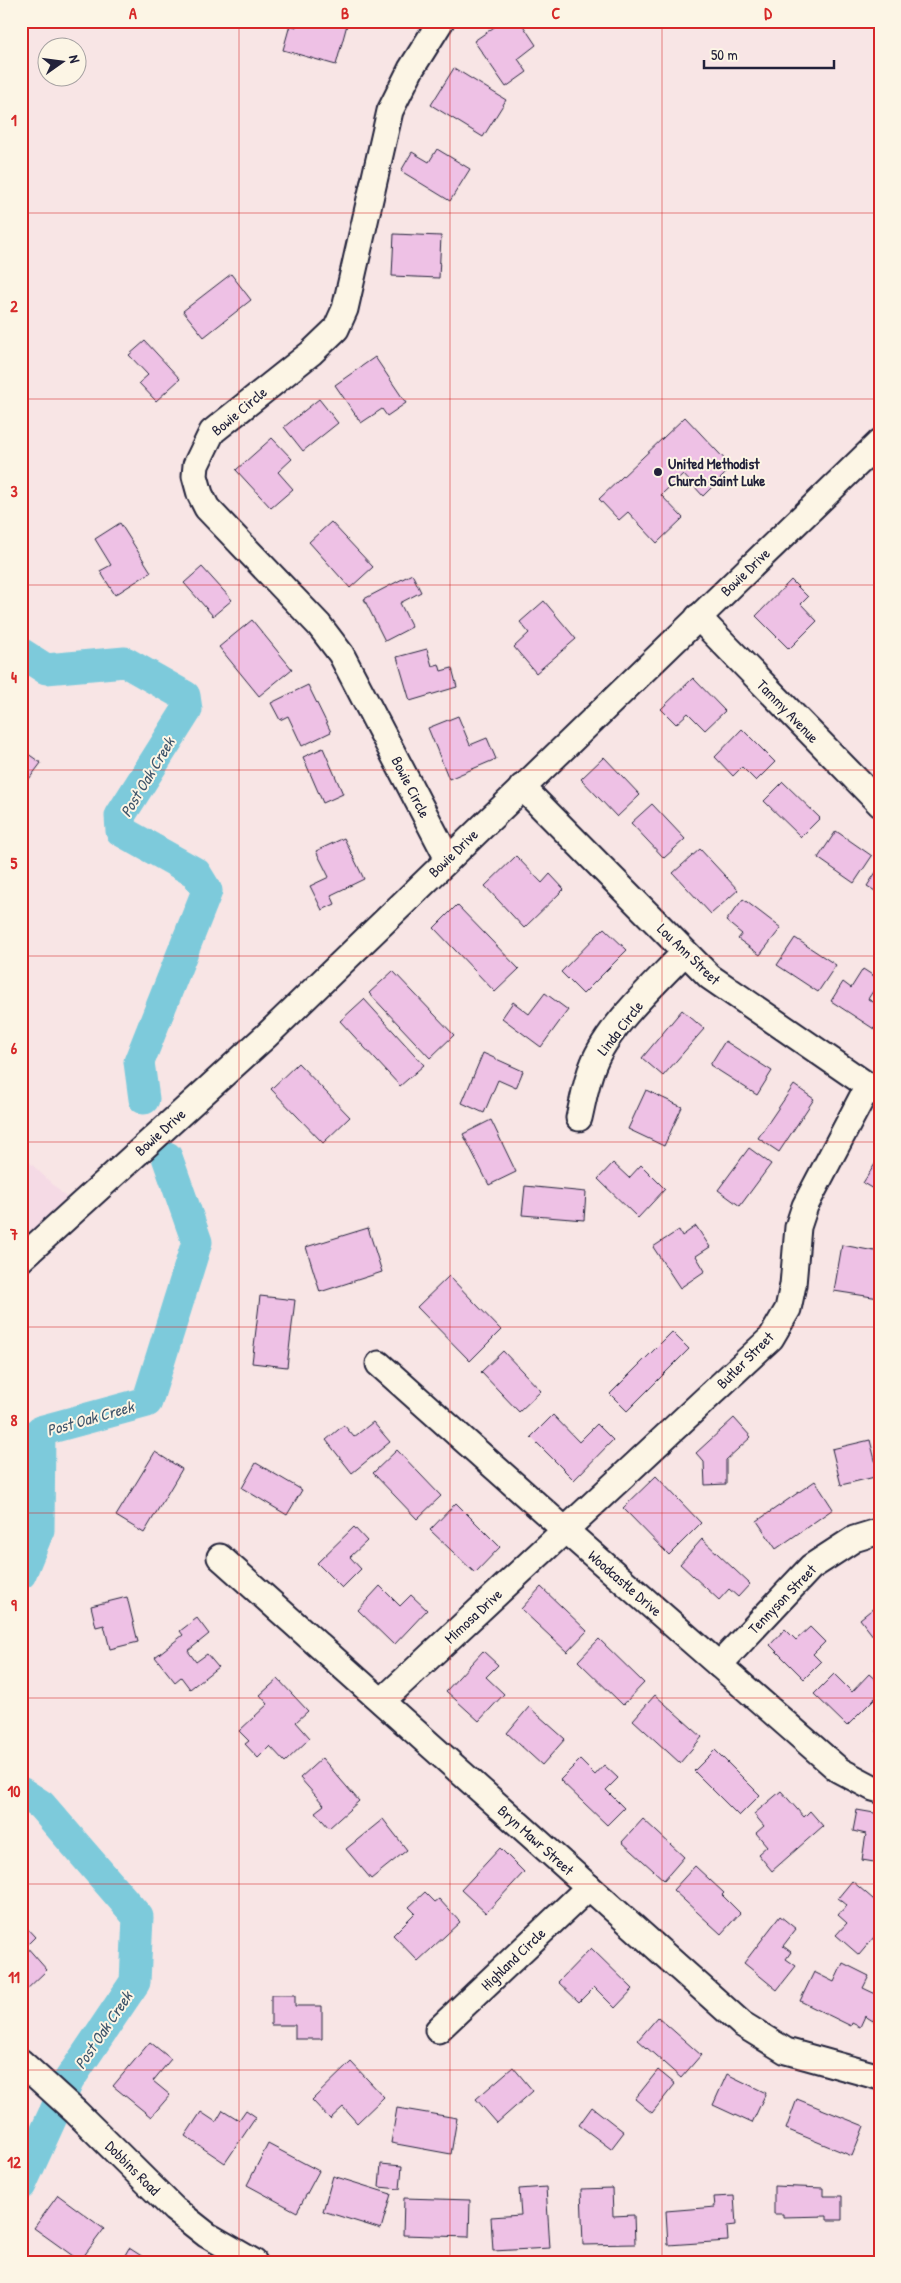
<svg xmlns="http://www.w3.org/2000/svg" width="901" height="2283" font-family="'Patrick Hand',sans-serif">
  <rect width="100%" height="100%" fill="#f8e5e5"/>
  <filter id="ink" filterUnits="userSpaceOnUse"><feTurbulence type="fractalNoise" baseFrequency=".02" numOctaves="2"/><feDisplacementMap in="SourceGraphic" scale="10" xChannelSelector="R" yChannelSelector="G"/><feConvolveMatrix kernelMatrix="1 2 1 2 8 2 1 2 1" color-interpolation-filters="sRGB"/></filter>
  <g filter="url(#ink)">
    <!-- built -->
    <path fill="#f5dae5" d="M21 1154 67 1198 21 1240Z"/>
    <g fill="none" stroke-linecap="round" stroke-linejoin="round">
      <!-- river -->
      <g stroke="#7dcadb" stroke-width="31">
        <path d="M21 653 46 669 125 662 185 696 187 710 120 816 121 831 196 873 207 891 139 1062 144 1099"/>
        <path d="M21 1574 39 1530 40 1431 147 1402 197 1242 167 1157"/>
        <path d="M21 1792 41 1805 138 1917 135 1982 69 2080 21 2185"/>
      </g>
    </g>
    <!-- building -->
    <g fill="#eec1e5" stroke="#22223b">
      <path d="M298 21H348L336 65 283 50 290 25 296 27Z"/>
      <path d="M503 21H520L536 45 518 59 527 72 506 87 474 41Z"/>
      <path d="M454 68 506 100 483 137 431 105Z"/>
      <path d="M437 149 470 169 450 201 401 171 412 152 429 162Z"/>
      <path d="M394 234 441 236 439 278 392 276Z"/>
      <path d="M231 274 251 300 204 337 183 311Z"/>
      <path d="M145 341 180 379 156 401 139 383 148 375 129 355Z"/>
      <path d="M375 357 406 403 387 416 382 409 361 423 335 385Z"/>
      <path d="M319 399 338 423 303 451 284 427Z"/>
      <path d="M685 417 732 467 703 496 683 474 661 495 683 518 657 543 628 512 619 520 599 499Z"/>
      <path d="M272 438 292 459 278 472 293 489 271 508 236 470Z"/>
      <path d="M331 522 373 567 350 588 309 542Z"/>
      <path d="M120 523 151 572 115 595 100 571 111 565 95 539Z"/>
      <path d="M202 567 232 600 213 616 184 583Z"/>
      <path d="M412 574 421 592 400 603 412 627 385 641 364 599Z"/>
      <path d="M791 580 808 597 801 604 817 621 789 649 756 616Z"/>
      <path d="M544 601 576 639 536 673 514 647 529 633 520 622Z"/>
      <path d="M252 620 292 669 259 696 219 647Z"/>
      <path d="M427 649 432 666 439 664 441 671 452 668 457 687 410 701 397 657Z"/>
      <path d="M693 678 725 711 705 730 688 713 676 724 661 709Z"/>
      <path d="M308 685 331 732 302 746 288 716 280 720 271 703Z"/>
      <path d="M458 716 470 745 487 738 496 759 449 779 428 728Z"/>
      <path d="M742 729 775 762 756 781 742 767 733 776 715 757Z"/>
      <path d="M323 748 343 794 323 803 303 757Z"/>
      <path d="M21 749 41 763 29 779 21 773Z"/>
      <path d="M604 757 640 795 617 817 581 779Z"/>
      <path d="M783 782 820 818 801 837 764 801Z"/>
      <path d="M652 804 685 839 664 858 631 823Z"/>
      <path d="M836 831 872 856 854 883 818 858Z"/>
      <path d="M344 838 364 879 331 895 335 904 322 910 310 886 329 877 316 851Z"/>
      <path d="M700 849 738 890 711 914 673 873Z"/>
      <path d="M516 856 542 883 550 874 564 889 524 928 485 886Z"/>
      <path d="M880 866V894L867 886Z"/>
      <path d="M743 899 781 928 760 955 738 939 742 934 726 921Z"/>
      <path d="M457 905 519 969 495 992 434 928Z"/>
      <path d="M604 928 627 950 583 994 561 972Z"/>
      <path d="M795 938 836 965 818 992 777 965Z"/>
      <path d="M863 969 880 980 868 999 880 1006V1020L874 1029 831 1001 843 982 851 988Z"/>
      <path d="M393 971 454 1035 430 1058 369 993Z"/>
      <path d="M545 993 568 1010 541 1047 502 1018 513 1002 529 1014Z"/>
      <path d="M364 999 424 1065 400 1086 340 1021Z"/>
      <path d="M682 1010 704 1029 663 1076 642 1058Z"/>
      <path d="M725 1041 772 1071 757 1095 710 1065Z"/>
      <path d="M483 1053 523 1071 516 1088 498 1080 484 1113 462 1103Z"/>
      <path d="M298 1063 350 1117 323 1143 271 1089Z"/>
      <path d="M794 1085 814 1099 779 1152 758 1138Z"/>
      <path d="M646 1090 682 1107 664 1146 628 1129Z"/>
      <path d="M491 1120 516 1172 489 1185 463 1134Z"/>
      <path d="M749 1148 771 1164 740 1206 718 1190Z"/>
      <path d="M880 1156V1193L863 1183Z"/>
      <path d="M613 1163 629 1178 641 1165 665 1189 638 1218 598 1179Z"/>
      <path d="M525 1186 586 1192 584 1220 522 1215Z"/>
      <path d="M696 1226 710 1247 696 1256 705 1271 680 1288 653 1247 679 1230 682 1236Z"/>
      <path d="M368 1228 382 1272 320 1292 306 1247Z"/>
      <path d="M842 1245 880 1252 879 1298 834 1291Z"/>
      <path d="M449 1276 501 1330 470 1361 417 1307Z"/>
      <path d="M260 1296 295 1300 287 1367 252 1363Z"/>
      <path d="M672 1332 689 1349 627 1411 610 1394Z"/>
      <path d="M503 1351 541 1391 519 1412 481 1372Z"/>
      <path d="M553 1415 579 1442 597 1424 613 1440 574 1480 531 1437Z"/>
      <path d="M734 1418 751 1437 726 1460V1484L705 1485 704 1462 696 1453Z"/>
      <path d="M373 1422 390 1442 352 1473 326 1440 344 1425 354 1437Z"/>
      <path d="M870 1440 879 1476 841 1485 832 1449Z"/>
      <path d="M397 1450 441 1496 417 1519 373 1473Z"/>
      <path d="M155 1452 182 1469 144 1533 116 1516Z"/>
      <path d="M256 1463 302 1490 287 1515 242 1488Z"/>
      <path d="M656 1476 701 1523 669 1555 623 1508Z"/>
      <path d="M815 1481 833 1509 776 1549 757 1521Z"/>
      <path d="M456 1503 500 1547 475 1573 430 1530Z"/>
      <path d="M354 1527 367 1541 350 1557 361 1569 342 1588 317 1563Z"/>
      <path d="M702 1539 750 1584 738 1597 729 1589 719 1600 680 1564Z"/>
      <path d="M380 1586 400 1606 411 1595 427 1610 394 1645 358 1610Z"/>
      <path d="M541 1587 587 1631 567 1652 521 1609Z"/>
      <path d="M127 1597 138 1642 110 1649 104 1625 96 1627 91 1606Z"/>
      <path d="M880 1603V1638L877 1641 860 1619Z"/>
      <path d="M197 1618 209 1634 188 1651 196 1662 207 1654 218 1667 190 1689 181 1677 175 1682 155 1657 183 1635 180 1631Z"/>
      <path d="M810 1627 825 1642 813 1654 821 1662 804 1679 770 1645 785 1629 796 1640Z"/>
      <path d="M599 1639 644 1683 623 1705 578 1661Z"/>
      <path d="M483 1651 498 1665 486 1677 504 1694 479 1721 446 1691Z"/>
      <path d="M834 1674 852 1692 869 1674 880 1684V1693L847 1726 814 1694Z"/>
      <path d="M278 1679 308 1711 296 1722 310 1738 285 1762 270 1746 258 1758 245 1744 249 1741 239 1731 268 1704 260 1695Z"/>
      <path d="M655 1695 702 1737 680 1763 633 1720Z"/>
      <path d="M529 1707 565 1739 542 1765 507 1733Z"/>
      <path d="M880 1712V1733L876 1732Z"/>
      <path d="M715 1750 760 1795 739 1816 694 1771Z"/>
      <path d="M322 1758 359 1801 329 1828 315 1812 324 1805 300 1778Z"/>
      <path d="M580 1760 595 1775 604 1765 618 1778 606 1790 624 1808 607 1825 560 1780Z"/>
      <path d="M781 1791 804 1817 810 1811 823 1826 772 1871 758 1854 767 1846 756 1833 764 1826 754 1814Z"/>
      <path d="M857 1810 880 1814V1863L862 1860 866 1834 853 1831Z"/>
      <path d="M383 1819 407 1850 371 1879 346 1849Z"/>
      <path d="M643 1819 684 1857 664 1880 622 1842Z"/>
      <path d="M500 1848 524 1872 486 1913 461 1890Z"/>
      <path d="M695 1866 724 1893 722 1895 740 1913 721 1934 673 1890Z"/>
      <path d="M852 1881 880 1905V1930L859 1955 836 1935 847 1923 838 1915 847 1905 838 1898Z"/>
      <path d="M425 1892 435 1902 439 1899 460 1922 418 1961 393 1935 415 1913 409 1907Z"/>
      <path d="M780 1916 796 1929 783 1946 791 1952 786 1959 796 1966 777 1990 744 1963Z"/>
      <path d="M22 1923 35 1937 26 1946 47 1970 23 1993Z"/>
      <path d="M591 1948 633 1989 615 2008 594 1987 579 2002 558 1982Z"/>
      <path d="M843 1963 869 1976 863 1988 880 1996V2007L873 2021 865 2016 860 2027 852 2023 851 2026 800 2001 814 1972 834 1982Z"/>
      <path d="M271 1995H295V2006H322V2039H295V2025H271Z"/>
      <path d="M658 2017 701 2055 681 2078 638 2040Z"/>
      <path d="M150 2042 171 2059 153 2081 170 2095 151 2117 113 2086Z"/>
      <path d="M351 2062 384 2097 357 2123 343 2107 330 2119 312 2100Z"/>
      <path d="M513 2067 533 2091 497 2123 476 2099Z"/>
      <path d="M658 2070 675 2084 652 2113 635 2099Z"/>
      <path d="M727 2074 766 2093 752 2123 713 2105Z"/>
      <path d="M797 2099 864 2126 852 2156 786 2129Z"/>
      <path d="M592 2107 624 2132 611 2149 579 2125Z"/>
      <path d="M397 2108 457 2118 451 2154 391 2143Z"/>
      <path d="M223 2110 239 2120 246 2110 256 2117 225 2163 185 2136 201 2112 216 2122Z"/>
      <path d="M268 2144 319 2171 297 2212 247 2185Z"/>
      <path d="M381 2164 402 2166 400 2189 379 2187Z"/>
      <path d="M333 2176 391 2194 381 2229 323 2211Z"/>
      <path d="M774 2186 823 2188V2196H842V2220H827V2216L783 2217V2214H774Z"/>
      <path d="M546 2187 550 2248 493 2251 491 2217 521 2215 519 2189Z"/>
      <path d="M612 2188 613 2216 634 2215 635 2244 583 2245 581 2189Z"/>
      <path d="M58 2195 104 2229 80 2261 34 2228Z"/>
      <path d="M734 2196 736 2225 727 2226 728 2241 668 2245 666 2211 715 2207 714 2197Z"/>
      <path d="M404 2198 470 2200 469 2237 403 2235Z"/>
      <path d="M129 2248 151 2262H121Z"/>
    </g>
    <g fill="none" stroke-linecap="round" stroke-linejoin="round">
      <defs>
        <g id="minor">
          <path d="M441 21 411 69 390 111 345 309 336 329 311 353 212 432 196 465 195 476 200 494 207 508 319 625 341 654 448 859"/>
          <path d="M698 617 880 804"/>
          <path d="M522 787 710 977 880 1094"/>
          <path d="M579 1118C583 1101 586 1082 593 1065 608 1026 656 983 685 952"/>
          <path d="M21 1259 266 1036 880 442"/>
          <path d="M379 1364 565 1530 839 1770 873 1788 880 1790"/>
          <path d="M220 1557 742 2024 786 2051 880 2077"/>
          <path d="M719 1665 811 1567 854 1539 880 1531"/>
          <path d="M382 1701 771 1338 788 1309 793 1285 798 1227 805 1206 868 1086"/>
          <path d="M438 2030 589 1887"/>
          <path d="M21 2062 76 2112 174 2209 207 2235 254 2262"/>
        </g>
      </defs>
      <!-- minor casing -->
      <use href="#minor" stroke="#22223b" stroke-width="29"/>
      <!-- minor -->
      <use href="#minor" stroke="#fcf5e5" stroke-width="25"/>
    </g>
  </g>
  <!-- grid -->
  <path fill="none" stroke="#d62828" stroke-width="1" stroke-opacity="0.55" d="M239 21V2262M450 21V2262M662 21V2262M21 213H880M21 399H880M21 585H880M21 770H880M21 956H880M21 1142H880M21 1327H880M21 1513H880M21 1698H880M21 1884H880M21 2070H880"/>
  <!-- markers -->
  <circle fill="#22223b" stroke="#fcf5e5" stroke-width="2" cx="658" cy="472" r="5"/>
  <g text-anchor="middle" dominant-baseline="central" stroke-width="4" stroke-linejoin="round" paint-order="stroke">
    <!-- street labels -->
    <g font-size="15" fill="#22223b" stroke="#fcf5e5">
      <text transform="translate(239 411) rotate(-40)">Bowie Circle</text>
      <text transform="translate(745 572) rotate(-44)">Bowie Drive</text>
      <text transform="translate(788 711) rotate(46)">Tammy Avenue</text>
      <text transform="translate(411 787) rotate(63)">Bowie Circle</text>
      <text transform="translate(453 853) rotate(-44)">Bowie Drive</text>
      <text transform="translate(689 954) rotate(44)">Lou Ann Street</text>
      <text transform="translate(620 1028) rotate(-52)">Linda Circle</text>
      <text transform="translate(160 1132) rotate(-42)">Bowie Drive</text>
      <text transform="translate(745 1360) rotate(-45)">Butler Street</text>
      <text transform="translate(625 1583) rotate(41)">Woodcastle Drive</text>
      <text transform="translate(782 1599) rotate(-46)">Tennyson Street</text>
      <text transform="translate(473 1616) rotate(-43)">Mimosa Drive</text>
      <text transform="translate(536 1840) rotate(42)">Bryn Mawr Street</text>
      <text transform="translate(513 1959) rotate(-44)">Highland Circle</text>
      <text transform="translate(133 2168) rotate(45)">Dobbins Road</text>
    </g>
    <!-- poi labels -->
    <g font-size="15" font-weight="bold" fill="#22223b" stroke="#fcf5e5" text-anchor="start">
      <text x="668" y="463">United Methodist<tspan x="668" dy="17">Church Saint Luke</tspan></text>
    </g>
    <!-- water labels -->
    <g font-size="16" font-style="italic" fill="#3d546b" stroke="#fcf5e5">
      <text transform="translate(147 777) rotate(-59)">Post Oak Creek</text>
      <text transform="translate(90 1418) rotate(-16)">Post Oak Creek</text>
      <text transform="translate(103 2030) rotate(-56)">Post Oak Creek</text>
    </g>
  </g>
  <!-- margin -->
  <rect width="901" height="2283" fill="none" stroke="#fcf5e5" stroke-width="55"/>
  <!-- north arrow -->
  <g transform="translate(62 62) rotate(76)"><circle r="24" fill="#fcf5e5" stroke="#a5a1a1"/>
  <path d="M0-4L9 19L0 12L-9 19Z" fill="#22223b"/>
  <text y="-8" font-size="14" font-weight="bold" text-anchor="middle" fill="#22223b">N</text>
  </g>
  <!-- scale -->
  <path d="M704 60v8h130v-8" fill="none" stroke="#22223b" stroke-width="2.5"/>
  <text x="711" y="60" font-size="15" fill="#22223b" stroke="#fcf5e5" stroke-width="4" paint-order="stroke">50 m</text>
  <rect x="28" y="28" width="846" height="2228" fill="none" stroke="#d62828" stroke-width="2"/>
  <g font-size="16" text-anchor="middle" font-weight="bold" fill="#d62828">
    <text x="133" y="19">A</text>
    <text x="345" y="19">B</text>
    <text x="556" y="19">C</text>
    <text x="768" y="19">D</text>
    <text x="14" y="126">1</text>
    <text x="14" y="312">2</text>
    <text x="14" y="497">3</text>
    <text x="14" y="683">4</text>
    <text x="14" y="869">5</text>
    <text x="14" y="1054">6</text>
    <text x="14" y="1240">7</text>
    <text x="14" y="1426">8</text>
    <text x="14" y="1611">9</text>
    <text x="14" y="1797">10</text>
    <text x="14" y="1983">11</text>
    <text x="14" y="2168">12</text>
  </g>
</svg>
